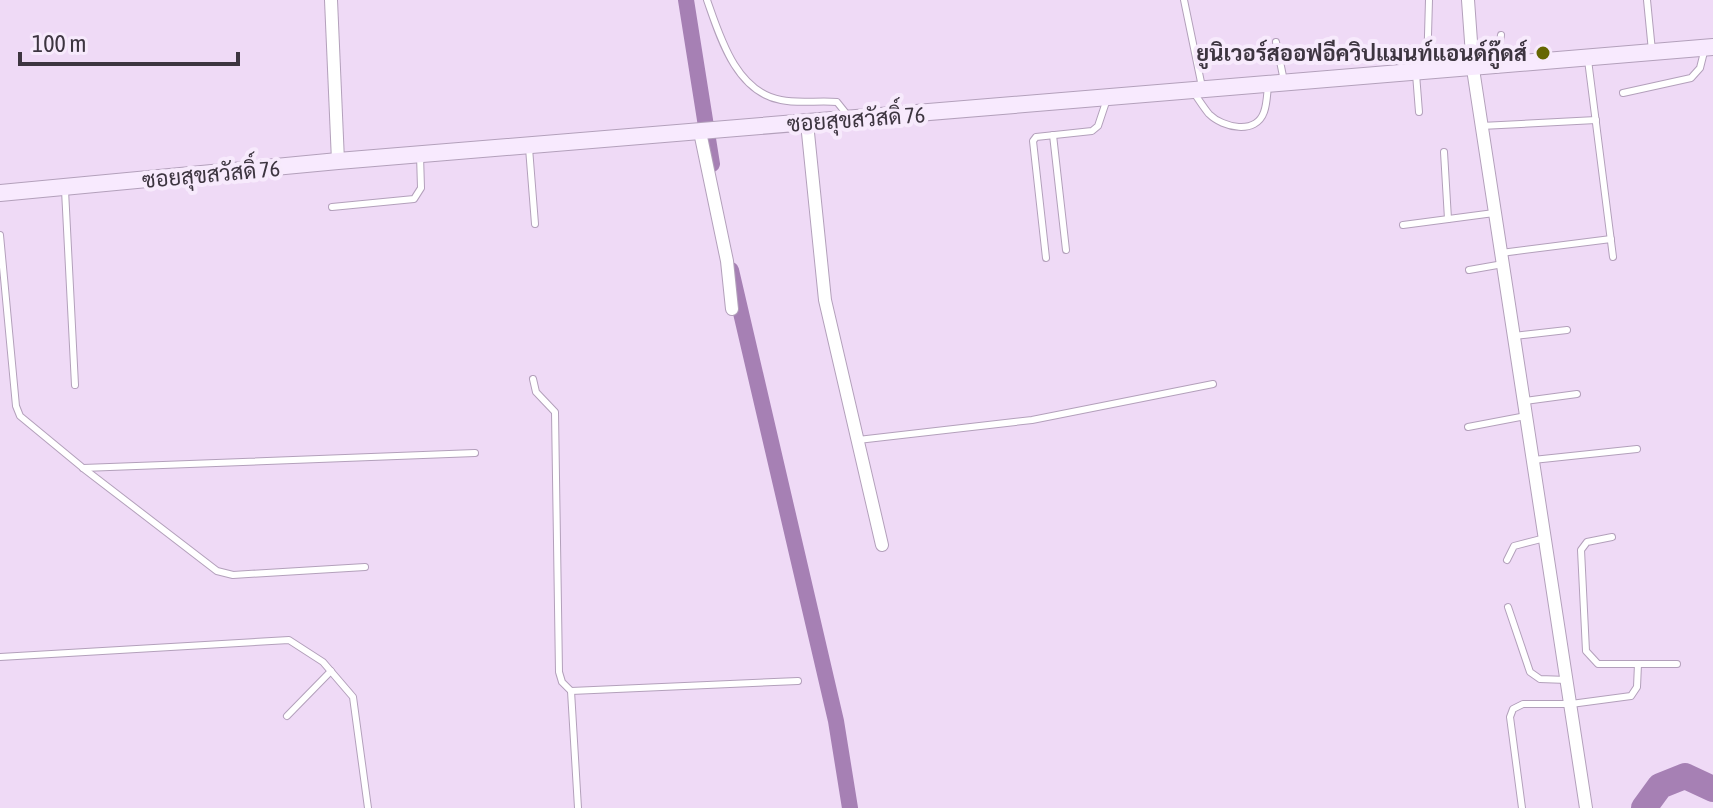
<svg xmlns="http://www.w3.org/2000/svg" width="1713" height="808" font-family="'Asap Condensed',Sarabun,sans-serif">
  <rect width="100%" height="100%" fill="#efdaf6"/>
  <g fill="none" stroke-linecap="round" stroke-linejoin="round">
    <!-- canal -->
    <g stroke="#a680b4" stroke-width="16">
      <path d="M686 0 712 164"/>
      <path d="M731 270 836 721 850 808"/>
    </g>
    <!-- river -->
    <path stroke="#a680b4" stroke-width="26" d="M1644 808 1660 786 1685 776 1713 789"/>
    <defs>
      <g id="lane">
        <path d="M707 0C720 37 736 92 781 100 800 104 819 100 837 102L849 117"/>
        <path d="M1184 0 1202 87"/>
        <path d="M1647 0 1652 51"/>
        <path d="M1276 42 1284 81"/>
        <path d="M1588 60 1613 257"/>
        <path d="M1497 63 1501 35"/>
        <path d="M1427 70 1429 0"/>
        <path d="M1416 74 1419 112"/>
        <path d="M1194 93C1199 100 1204 108 1209 114 1223 128 1256 135 1264 112 1267 104 1267 94 1268 86"/>
        <path d="M1623 93 1691 78 1700 68 1705 48"/>
        <path d="M1481 126 1596 120"/>
        <path d="M1053 135 1066 250"/>
        <path d="M529 148 535 224"/>
        <path d="M1444 152 1448 219"/>
        <path d="M65 190 75 385"/>
        <path d="M332 207 414 199 421 188 420 155"/>
        <path d="M1403 225 1494 213"/>
        <path d="M0 235 16 406 20 416 83 468 217 571 233 575 365 567"/>
        <path d="M1501 253 1611 239"/>
        <path d="M1046 258 1033 141 1036 137 1092 131 1098 126 1107 99"/>
        <path d="M1469 270 1503 264"/>
        <path d="M1514 336 1567 330"/>
        <path d="M533 379 536 392 555 412 559 672 562 682 571 691 798 681"/>
        <path d="M1525 401 1577 394"/>
        <path d="M1468 427 1526 416"/>
        <path d="M858 440 1032 420 1213 384"/>
        <path d="M1533 460 1637 449"/>
        <path d="M83 468 475 453"/>
        <path d="M1612 537 1587 542 1581 550 1586 651 1598 664H1677"/>
        <path d="M1507 560 1514 546 1545 538"/>
        <path d="M1508 607 1530 672 1540 679 1567 680"/>
        <path d="M0 657 289 640 323 662 353 697 368 808"/>
        <path d="M571 691 578 808"/>
        <path d="M287 716 331 671"/>
        <path d="M1522 808 1510 717 1513 709 1523 704H1571L1631 696 1637 687 1638 664"/>
      </g>
      <g id="street">
        <path d="M331 0 338 161"/>
        <path d="M1468 0 1473 69 1586 808"/>
        <path d="M807 123 825 300 882 545"/>
        <path d="M700 132 727 261 732 309"/>
      </g>
      <path id="secondary" d="M0 193 338 161 1713 47"/>
    </defs>
    <!-- lane casing -->
    <use href="#lane" stroke="#b3a0bb" stroke-width="8"/>
    <!-- street casing -->
    <use href="#street" stroke="#b3a0bb" stroke-width="14"/>
    <!-- secondary casing -->
    <use href="#secondary" stroke="#b3a0bb" stroke-width="18"/>
    <!-- lane -->
    <use href="#lane" stroke="#fff" stroke-width="6"/>
    <!-- street -->
    <use href="#street" stroke="#fff" stroke-width="12"/>
    <!-- secondary -->
    <use href="#secondary" stroke="#f8eafe" stroke-width="16"/>
  </g>
  <!-- markers -->
  <circle fill="#656601" stroke="#f7eafc" stroke-width="3" cx="1543" cy="53" r="8"/>
  <g text-anchor="middle" dominant-baseline="central" stroke-width="8" stroke-linejoin="round" paint-order="stroke">
    <!-- poi labels -->
    <g font-size="22" font-weight="bold" fill="#3d3540" stroke="#f7eafc" text-anchor="end">
      <text x="1527" y="53">ยูนิเวอร์สออฟอีควิปแมนท์แอนด์กู๊ดส์</text>
    </g>
    <!-- street labels -->
    <g font-size="22" fill="#3d3540" stroke="#f7eafc">
      <text transform="translate(856 119) rotate(-4)">ซอยสุขสวัสดิ์ 76</text>
      <text transform="translate(211 174) rotate(-5)">ซอยสุขสวัสดิ์ 76</text>
    </g>
  </g>
  <!-- scale -->
  <path d="M20 52v12h218v-12" fill="none" stroke="#3d3540" stroke-width="4"/>
  <text x="32" y="52" font-size="24" fill="#3d3540" stroke="#f7eafc" stroke-width="6" paint-order="stroke">100 m</text>
</svg>
